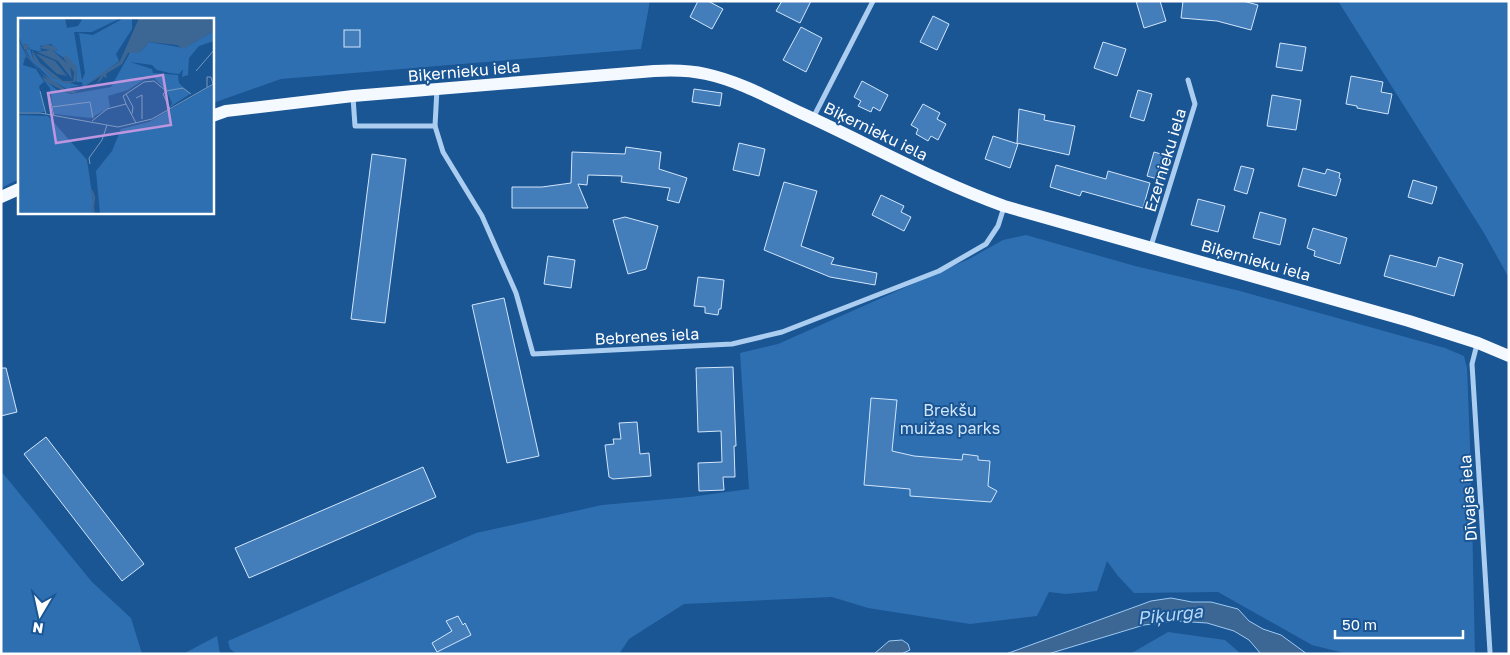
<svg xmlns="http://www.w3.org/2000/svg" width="1510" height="655" font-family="'Golos Text',sans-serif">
  <rect width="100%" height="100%" fill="#1a5594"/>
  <!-- green -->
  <g fill="#2e6fb2">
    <path d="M1 1H650L641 49 281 79 213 103 212 19H19V179L1 188Z"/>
    <path d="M1338 1H1509V278L1484 233Z"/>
    <path d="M1026 235 1135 266 1240 291 1445 348 1464 356 1467 368 1471 472 1475 654H1348L1312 645 1218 592 1134 593 1118 576 1107 561 1097 591 1066 594 1049 592 1037 616 970 624 868 608 832 597 684 604 629 639 619 654H237L230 649 228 641 476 533 602 505 690 497 749 489 740 353 778 344 969 259 1003 240Z"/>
    <path d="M1 471 92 582 131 618 142 654H1Z"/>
    <path d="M1168 632 1225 640 1241 654H1130Z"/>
    <path d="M217 636 220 654H183Z"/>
  </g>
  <!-- water -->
  <g fill="#3c6794" stroke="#9ec9f2">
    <path d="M1171 598 1192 602H1211L1238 609 1249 621 1263 629 1281 635 1307 654H1261L1249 640 1234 631 1207 623 1176 621 1144 625 1048 654H1006L1151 601Z"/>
    <path d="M902 640 908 644 910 650 901 654H874L889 641Z"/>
  </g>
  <!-- building -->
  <g fill="#437ebb" stroke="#d2e6fb">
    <path d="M698 1H708L723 9 712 29 690 17Z"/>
    <path d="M782 1H811L800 23 776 11Z"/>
    <path d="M1136 1H1160L1166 21 1144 28Z"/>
    <path d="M1183 1H1243L1258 5 1251 30 1217 21 1181 18Z"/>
    <path d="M933 16 949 24 937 50 920 42Z"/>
    <path d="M801 27 822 38 806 72 783 60Z"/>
    <rect x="344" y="30" width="16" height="17"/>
    <path d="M1103 42 1126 49 1117 76 1094 68Z"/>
    <path d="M1280 43 1306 47 1302 71 1276 67Z"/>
    <path d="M1351 76 1383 82 1381 92 1392 94 1388 114 1357 108V106L1346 104Z"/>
    <path d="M862 81 888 95 880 111 873 107 871 112 858 106 861 101 854 97Z"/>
    <path d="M694 89 722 93 720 106 692 102Z"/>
    <path d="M1138 90 1152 94 1144 121 1130 117Z"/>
    <path d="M1272 95 1301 100 1296 130 1267 126Z"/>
    <path d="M923 104 940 113 937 119 946 124 938 140 931 136 928 141 916 134 918 129 911 125Z"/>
    <path d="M1019 109 1045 115 1044 120 1075 126 1069 155 1017 143Z"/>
    <path d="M993 136 1018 144 1010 168 985 159Z"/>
    <path d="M739 143 765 149 759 176 733 170Z"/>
    <path d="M626 147 661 152 659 169 687 178 679 203 667 200 670 188 621 182 622 176 588 175 587 185 578 184 588 208H512V187H542L571 183 572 152 625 154Z"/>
    <path d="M1154 152 1168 156 1161 180 1147 176Z"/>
    <path d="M372 154 406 159 385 323 351 319Z"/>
    <path d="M1056 165 1106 179 1108 171 1150 183 1143 208 1082 191 1080 196 1050 187Z"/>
    <path d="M1241 166 1254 169 1247 194 1234 190Z"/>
    <path d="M1303 168 1325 174 1327 169 1340 173 1339 178 1341 179 1336 196 1298 186Z"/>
    <path d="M1413 180 1437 187 1432 204 1408 197Z"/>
    <path d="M784 182 817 191 801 246 834 258 831 264 877 273 875 285 830 277 764 250Z"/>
    <path d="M881 195 904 206 901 212 911 217 904 231 872 215Z"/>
    <path d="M1198 199 1225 206 1218 232 1191 225Z"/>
    <path d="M1260 212 1286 219 1280 245 1253 238Z"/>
    <path d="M625 217 658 226 646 269 628 274 613 220Z"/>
    <path d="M1313 228 1347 238 1340 264 1314 256 1315 251 1307 248Z"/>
    <path d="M1390 255 1436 267 1439 257 1463 264 1454 296 1384 276Z"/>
    <path d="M548 256 575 260 571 288 544 284Z"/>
    <path d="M698 277 724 280 721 309H719L718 315 705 313V307L694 306Z"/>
    <path d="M504 298 539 456 507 463 472 305Z"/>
    <path d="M733 367 736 446H734L735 477H723L724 490 699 491 698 463 722 462 721 431 698 432 696 368Z"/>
    <path d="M1 368H6L17 412 1 416Z"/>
    <path d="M871 398 897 400 892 451 914 456 962 460 963 454 978 456V460L990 461 988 486 997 491 991 502 910 496V489L864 485Z"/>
    <path d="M637 422 640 454 649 453 651 476 613 479 609 477 605 445 614 444 613 439H621L619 423Z"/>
    <path d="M46 437 144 564 122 581 24 454Z"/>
    <path d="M423 467 436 497 249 578 235 548Z"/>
    <path d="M458 616 463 625 465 623 471 635 437 652 432 643 452 631 446 621Z"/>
  </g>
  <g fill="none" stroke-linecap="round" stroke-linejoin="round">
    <!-- street -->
    <g stroke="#abcdf0" stroke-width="5">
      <path d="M437 89 435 126 443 152 482 216 516 293 533 354 732 344 782 332 939 271 986 244 998 226 1004 207"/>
      <path d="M353 97 355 126H435"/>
      <path d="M813 118 873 1"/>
      <path d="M1151 246 1195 104 1188 80"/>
      <path d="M1477 344 1472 364 1490 652"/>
    </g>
    <!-- primary -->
    <g stroke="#f4f9ff" stroke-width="12">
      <path d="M212 116 226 111 353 96 654 71C671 70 689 70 706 74 739 81 771 99 801 113 869 144 934 181 1004 206L1409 321 1478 343 1509 356"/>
      <path d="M1 197 19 189"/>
    </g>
  </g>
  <g text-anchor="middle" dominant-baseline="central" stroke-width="4" stroke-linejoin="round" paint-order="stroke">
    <!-- street labels -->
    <g font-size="16" fill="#fff" stroke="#1a5594">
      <text transform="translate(464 71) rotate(-5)">Biķernieku iela</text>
      <text transform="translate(876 131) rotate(26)">Biķernieku iela</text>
      <text transform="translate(1165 160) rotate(-73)">Ezernieku iela</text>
      <text transform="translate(1256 260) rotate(16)">Biķernieku iela</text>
      <text transform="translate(647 336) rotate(-3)">Bebrenes iela</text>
      <text transform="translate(1468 498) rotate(-94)">Dīvajas iela</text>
    </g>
    <!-- park labels -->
    <g font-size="16" fill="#d2e6fb" stroke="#1a5594">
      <text x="950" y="410">Brekšu<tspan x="950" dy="18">muižas parks</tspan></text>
    </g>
    <!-- water labels -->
    <g font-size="18" font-style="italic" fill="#b7d7f6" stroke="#1a5594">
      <text transform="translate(1170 614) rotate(-6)">Piķurga</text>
    </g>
  </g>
  <!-- overview -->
  <g transform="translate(18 18)">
    <rect width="196" height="196" fill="#1a5594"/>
    <path d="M0 0H47L49 10 60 8 65 0H103L74 14H56L64 62 67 55 61 15 75 17 106 0H114V11L98 36 101 43 65 70 64 64H59L58 48 34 32 40 33 33 26 22 28 23 33H19L12 31 9 26 4 27 0 17ZM196 13V23L181 28 171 40 170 57 164 59 165 51 161 56 152 55 139 52 134 47 112 44 134 51 135 55 160 57 161 65 172 76 152 89 154 85 149 74 134 57 129 61 128 59 122 57 128 60 110 72 90 78 92 89 73 100 36 96 32 70 24 60 39 72 53 76 93 69 113 33 116 35 123 33 131 24 166 30ZM0 21 8 37 5 47 18 51 26 64 21 68 27 94H0ZM12 31 15 41 35 60 62 68 51 69 59 70 52 73 36 63 41 67 38 66 13 42 8 32ZM196 66V196H82L78 153 94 133 103 111 131 104ZM0 97 30 98 69 142 77 196 0 197Z" fill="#2e6fb2"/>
    <path d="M121 0H196V13L165 31 159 27 131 24 121 35H110L104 46 88 56 89 60 84 58 85 60 77 68 83 58 56 75 47 74 27 63 23 57 18 58 22 57 24 58 30 62 9 39 0 44 9 38 0 17 4 27 10 26 11 32 7 31 10 38 24 55 50 73H58L102 43ZM28 26 38 29 40 33 34 32 52 48 54 61 40 43 19 34 32 32 21 30ZM14 32 22 45 45 63H55L56 54 46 41 47 36 58 48 59 63 48 66 34 59 15 41ZM17 35 37 43 49 58 39 56Z" fill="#3c6794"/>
    <path fill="none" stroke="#3c6794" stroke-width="2.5" d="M73 172 76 179 74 197"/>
    <path fill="none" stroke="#7699bf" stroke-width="1" d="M178 53 197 31M189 69V59H193L195 66M22 73 28 96M31 75 36 98M108 76 126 64 136 63 148 73M118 80 124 77V101M108 86 105 78 108 76 115 89 114 96M34 89 72 84 75 100M152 91 145 76 148 73 165 70 173 76M0 95H22L100 109 134 101 197 65M74 103 89 91 108 86 118 105M72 146 71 140 84 122 89 107"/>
    <path fill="#bd96df" fill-opacity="0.15" stroke="#bd96df" stroke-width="2.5" d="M145 57 153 107 38 125 30 75Z"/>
    <rect width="196" height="196" fill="none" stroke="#fff" stroke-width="2.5"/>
  </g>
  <!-- border -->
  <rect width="1510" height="655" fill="none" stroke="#ffffff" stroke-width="5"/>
  <!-- north arrow -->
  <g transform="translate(40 615) rotate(189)" stroke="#1a5594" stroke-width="4" paint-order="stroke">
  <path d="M0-4L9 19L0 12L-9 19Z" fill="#ffffff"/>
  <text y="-8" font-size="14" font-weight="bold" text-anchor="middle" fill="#ffffff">N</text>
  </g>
  <!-- scale -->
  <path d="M1335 630v8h128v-8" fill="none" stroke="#ffffff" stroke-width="2.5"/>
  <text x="1342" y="630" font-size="15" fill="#ffffff" stroke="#1a5594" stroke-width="4" paint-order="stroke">50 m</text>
</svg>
